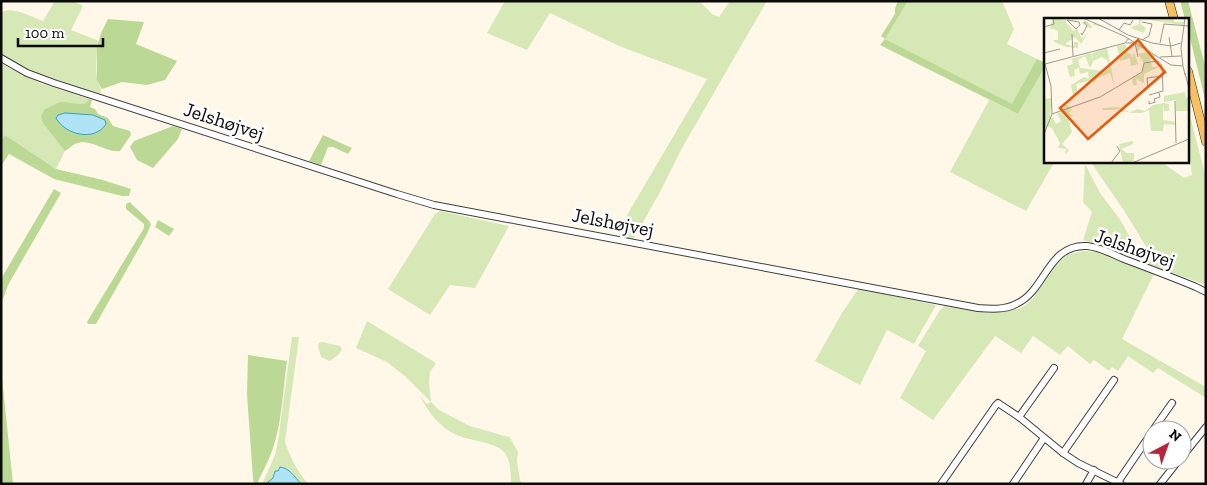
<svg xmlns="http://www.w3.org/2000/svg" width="1207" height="485" font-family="'Zilla Slab',serif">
  <rect width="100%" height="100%" fill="#fff8e9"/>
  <!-- green -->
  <g fill="#d5e8b5">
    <path d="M55 1H73L83 6 71 30 99 41C96 52 96 67 97 78 98 84 102 87 101 94L31 71 1 54 2 12C12 6 32 17 43 21Z"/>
    <path d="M505 1H699L712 14 719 17 730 1H767L682 148 660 192 633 240 621 237 620 227 707 79 619 46 550 13 527 50 487 33Z"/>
    <path d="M908 1H1002L1014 29 1007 44 1037 59 1012 105 885 39Z"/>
    <path d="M1 63 22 75 43 84 89 99 86 104 81 105 64 102 58 141 65 151 56 169 5 135 1 141Z"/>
    <path d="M1046 65V161H1055L1026 211 950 172 989 100 1018 114Z"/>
    <path d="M1188 108 1206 178V285L1148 264 1147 248 1123 209 1090 161H1160L1184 178 1192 175 1188 141Z"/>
    <path d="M1085 164 1100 193 1121 221 1138 252 1135 258 1083 240 1092 212 1083 202Z"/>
    <path d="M440 211 509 226 475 288 450 285 430 315 388 289 435 214Z"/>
    <path d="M1083 251 1098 252 1154 274 1122 339 1206 387V398L1158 368 1153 373 1128 356 1118 371 1112 367 1109 371 1094 360 1090 364 1068 346 1060 355 1033 336 1021 353 995 336 933 420 900 398 926 351 918 346 940 310 945 305 989 313 1004 310 1019 309 1026 305 1033 298 1057 264 1067 255Z"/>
    <path d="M859 288 936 305 914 344 887 330 860 385 815 361 842 313Z"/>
    <path d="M367 321 436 363 430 372 429 383 431 402 439 410 470 426 508 437 509 436 518 452 517 461 520 480 522 484H511C511 474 511 462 505 453 497 442 469 441 457 435 440 428 428 412 420 396L427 404 431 402 406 377 387 362 356 348Z"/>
    <path d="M292 337H299L285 442C290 457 297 471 308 484H262L275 455 278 441Z"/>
    <path d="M322 342 340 346 342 349 338 355 330 361 323 358 321 357 318 346 319 343Z"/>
  </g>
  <!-- forest -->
  <g fill="#bbd894">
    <path d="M898 1H908L885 39 1012 104 1037 59 1046 63V65L1018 114 880 45 885 39 881 36 895 14V8Z"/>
    <path d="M1180 1H1188L1206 69V103L1188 30V19H1185Z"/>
    <path d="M108 19 144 22 136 44 177 61 165 80 147 85 122 82 102 89 97 80V48L101 33Z"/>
    <path d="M89 99 92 100 90 107 95 109 98 114 108 118 113 126 130 131 131 135 120 151C104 153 91 137 75 144 72 145 69 149 65 151L43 123 41 117 44 110C50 107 57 102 64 102 72 102 78 106 86 103Z"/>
    <path d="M173 126 182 129 178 139 153 168 137 160 130 147 134 141Z"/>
    <path d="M5 135 56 169 103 180 131 189 129 196H122L54 179 9 154 1 166V141Z"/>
    <path d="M323 135 352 148 348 154 333 147H328L321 165 309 161Z"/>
    <path d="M54 189 61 193 8 285 1 304V279Z"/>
    <path d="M130 202C135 208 148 218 151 224L147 234 96 324H88L87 322 144 228V224L126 209V204Z"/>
    <path d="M158 220 174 229 169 236 155 227Z"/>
    <path d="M248 355 287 361C283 388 282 420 274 445 270 458 264 469 258 481L259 484H254L253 479 247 394Z"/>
    <path d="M1 368 13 484H2Z"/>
  </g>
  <!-- water -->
  <g fill="#afe3f5" stroke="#37a2cb">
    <path d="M65 113 93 115 105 120 106 124C95 142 65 135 56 118L58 115Z"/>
    <path d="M280 467C289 468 295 477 301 484H267L269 481 273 478 275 471H278Z"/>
  </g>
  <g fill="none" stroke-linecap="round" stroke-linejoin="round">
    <defs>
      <g id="minor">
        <path d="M1 58 27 73 54 83 397 194 434 205 978 308C990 309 1005 310 1016 304 1046 291 1047 244 1087 246 1100 247 1112 254 1124 259 1148 268 1172 277 1196 287L1206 292"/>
        <path d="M1019 417 1054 368"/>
        <path d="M1153 430 1172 403"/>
        <path d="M1063 453 1114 380"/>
        <path d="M1182 457 1206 427"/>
        <path d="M1118 482 1152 432"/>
        <path d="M941 484 996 405 998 403 1019 417 1063 453 1078 463 1121 484"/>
        <path d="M1013 484 1044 438"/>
        <path d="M1086 484 1094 470"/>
        <path d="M1160 484 1179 460"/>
      </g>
      <g id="major">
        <path d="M1169 1 1174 19"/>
        <path d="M1188 71 1206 142"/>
      </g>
    </defs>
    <!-- minor casing -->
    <use href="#minor" stroke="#3e3e3e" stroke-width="8"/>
    <!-- major casing -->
    <use href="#major" stroke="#1c1c1c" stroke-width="9"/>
    <!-- minor -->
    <use href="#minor" stroke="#fff" stroke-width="6"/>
    <!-- major -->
    <use href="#major" stroke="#f7c161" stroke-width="8"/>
  </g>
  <g text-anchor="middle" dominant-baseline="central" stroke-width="5" stroke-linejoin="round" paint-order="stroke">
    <!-- street labels -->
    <g font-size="20" fill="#0b0b0b" stroke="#fff">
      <text transform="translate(224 121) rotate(18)">Jelshøjvej</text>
      <text transform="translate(613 222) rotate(11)">Jelshøjvej</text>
      <text transform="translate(1135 248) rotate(19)">Jelshøjvej</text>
    </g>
  </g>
  <!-- overview -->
  <g transform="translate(1044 18)">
    <rect width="145" height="145" fill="#fff8e9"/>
    <path d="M9 0 23 2 22 5 30 13 33 11 38 21 47 11 38 5 42 2 48 9 50 5 57 8 49 7 37 26 31 19 21 26 30 28V24H34V30L22 29 10 24 9 22H14V13L6 10ZM91 0H130V4H140L139 7 98 1 96 6 102 10 100 15 86 10 95 6V1ZM92 25 112 39 106 42 108 49 117 48 100 56V65L92 61 93 67H89L88 60 98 55 100 45 94 36 103 34 97 30 93 34ZM81 26 83 30 79 33 87 36 88 40 90 34 94 46 87 48 86 40 76 43 73 28ZM63 30 71 70 66 55 53 60 50 65 49 62 32 66 34 75 29 77 27 67 40 59 45 61 44 54 36 56 35 50 30 52 31 58 26 59 23 48 29 46 28 41 47 35 49 44 46 50 41 38 34 42 36 50 58 53 63 51 64 43 58 39 49 43 48 35ZM141 74 142 80 145 79V93H132V82L120 84V78ZM8 80 6 100H9L12 106 17 103 13 95 17 94 20 86 28 90 23 93 28 91 25 95 29 98 24 99 28 114 18 126 25 132 21 137 22 131 14 130 16 125 8 110 4 108 0 113V81ZM120 85 125 86V93H120L119 87V102L131 104V107L120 106 119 113H107L105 92 98 95H89L77 93 74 91 70 92H59L58 90 74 89 86 94 94 91 101 93 109 87ZM89 123V126L77 131 83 135H90V143L79 145 75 126Z" fill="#d5e8b5"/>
    <path fill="none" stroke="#9d9990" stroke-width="1" d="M39 0 80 18 127 47 139 48 141 57M54 0 84 17 108 25 127 28 137 25M23 2 32 11 36 7 35 4 23 2M0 9 10 6 9 0M75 12 80 5 86 7 89 2M37 15 38 17 43 8 40 4M28 16 29 38M125 19 128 38M98 22 105 18 108 6 98 4M82 25H91L94 39M116 25 120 6 145 8M0 35 16 31M116 39 137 38M139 48 137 30 141 0M141 55 145 71M104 70 103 60 118 58M105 77 119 73 118 48 114 43M105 83V86L111 84 110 81 116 79 115 75M131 83 132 125M8 96 7 68 1 46 81 25 85 20M0 116 8 96 56 79 98 54 100 45 114 43M67 145 76 133 73 128M88 145 145 121"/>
    <path fill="#e8590c" fill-opacity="0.15" stroke="#e8590c" stroke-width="2.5" d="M94 22 121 54 44 121 16 90Z"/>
    <rect width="145" height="145" fill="none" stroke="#0b0b0b" stroke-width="2.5"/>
  </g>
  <!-- border -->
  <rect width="1207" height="485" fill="none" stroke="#0b0b0b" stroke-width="5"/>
  <!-- north arrow -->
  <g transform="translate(1167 445) rotate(41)"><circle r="24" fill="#ffffff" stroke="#9d9d9d"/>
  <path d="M0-4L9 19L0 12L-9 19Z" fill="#b8263e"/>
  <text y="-8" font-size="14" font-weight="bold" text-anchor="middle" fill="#0b0b0b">N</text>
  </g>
  <!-- scale -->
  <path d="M18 38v8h85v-8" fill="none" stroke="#0b0b0b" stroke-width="2.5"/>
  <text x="25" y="38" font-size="15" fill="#0b0b0b" stroke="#ffffff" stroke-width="4" paint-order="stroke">100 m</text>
</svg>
